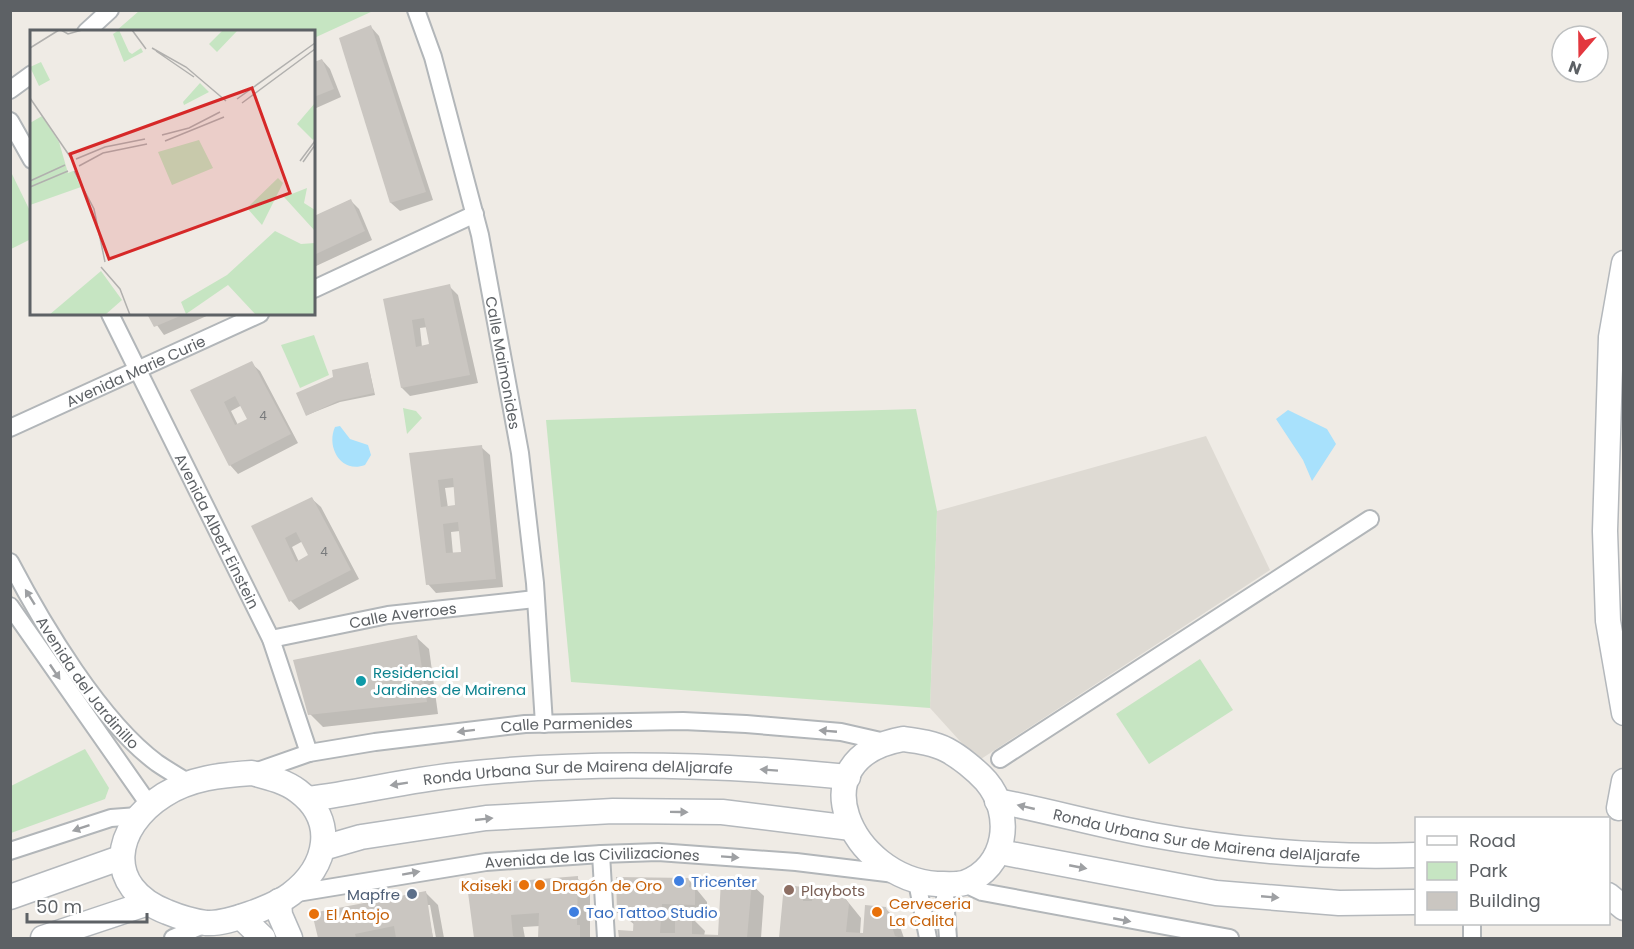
<svg xmlns="http://www.w3.org/2000/svg" width="1634" height="949" font-family="Poppins,sans-serif">
  <rect width="100%" height="100%" fill="#efebe5"/>
  <!-- education -->
  <path fill="#dedad3" d="M1206 436 1270 570 978 761 930 708 937 511Z"/>
  <!-- green -->
  <g fill="#c6e5c2">
    <path d="M139 11V10L373 11 314 38V32L116 31Z"/>
    <path d="M11 172 31 213V239L11 249Z"/>
    <path d="M314 335 329 375 300 388 281 345Z"/>
    <path d="M403 408 416 411 422 418 407 434Z"/>
    <path d="M916 409 937 511 930 708 571 682 546 420Z"/>
    <path d="M1200 659 1233 710 1149 764 1116 714Z"/>
    <path d="M85 749 109 788 105 799 11 833V786Z"/>
  </g>
  <!-- water -->
  <g fill="#a8e1fc">
    <path d="M1288 410 1327 429 1336 444 1312 481 1303 460 1276 419Z"/>
    <path d="M340 426 350 439 368 445 371 455 365 465C341 474 326 447 335 427Z"/>
  </g>
  <!-- shadow -->
  <g fill="#0003" fill-rule="evenodd">
    <path d="M371 27 379 36 433 200 400 211 391 203Z"/>
    <path d="M322 60 330 69 341 97 314 109V64Z"/>
    <path d="M350 200 359 209 372 240 314 267V217Z"/>
    <path d="M449 286 458 295 478 383 410 396 402 388 385 300ZM428 327 431 346 422 347 420 328Z"/>
    <path d="M149 314H211L164 335Z"/>
    <path d="M251 363 260 371 298 443 238 474 230 465 192 390ZM242 405 249 420 238 425 231 411Z"/>
    <path d="M368 364 375 395 340 402 307 415Z"/>
    <path d="M481 447 490 455 503 587 436 593 428 584 410 454ZM455 487 456 506 448 508 445 488ZM460 531 463 553 453 554 451 532Z"/>
    <path d="M312 499 321 507 359 579 299 610 291 601 253 527ZM303 541 310 555 299 562 292 547Z"/>
    <path d="M416 637 429 649 438 714 323 727 310 714Z"/>
    <path d="M577 878 590 891V938H539L540 926 523 927 525 938H475L469 886Z"/>
    <path d="M689 880 707 902V917L690 916 705 931 704 936 720 937 751 884 764 896 761 938H620V932H634L635 925 619 912Z"/>
    <path d="M785 887 804 888 814 898 840 892 861 918 860 934 864 935 885 908 898 921 904 938H781Z"/>
    <path d="M425 892 438 905 444 938H436L430 905H427L433 938H320L314 914Z"/>
  </g>
  <!-- building -->
  <g fill="#cac6c1" fill-rule="evenodd">
    <path d="M371 25 426 192 390 203 339 38Z"/>
    <path d="M322 59 334 89 314 97V62Z"/>
    <path d="M351 199 365 231 314 255V216Z"/>
    <path d="M450 284 470 375 401 388 383 299ZM424 318 429 344 416 347 412 320Z"/>
    <path d="M147 314H185L154 327Z"/>
    <path d="M252 361 291 434 229 466 190 390ZM235 396 247 419 235 425 224 402Z"/>
    <path d="M368 362 374 393 338 401 306 416 296 393 333 377 332 370Z"/>
    <path d="M482 445 496 579 426 585 409 453ZM453 478 455 505 441 507 438 480ZM458 522 461 552 446 553 443 524Z"/>
    <path d="M312 497 351 570 289 602 251 526ZM296 532 308 555 296 562 285 538Z"/>
    <path d="M417 635 427 702 308 715 293 660Z"/>
    <path d="M578 876 577 925H580V938H538L539 913 511 915 513 936 516 938H474L467 885Z"/>
    <path d="M616 877 690 878 689 887 695 888V905L662 904 660 933H675V916L692 917V934L718 935 721 880 752 882 747 938H619L618 930 633 931 634 913H617Z"/>
    <path d="M784 885 804 887 803 901H812L813 888 840 891 849 904 846 932 863 933 865 905 886 907 895 936 902 938H779Z"/>
    <path d="M426 891 433 938H396L394 926 355 934 356 938H318L312 913Z"/>
  </g>
  <g fill="none" stroke-linecap="round" stroke-linejoin="round">
    <defs>
      <g id="street">
        <path id="s1" d="M416 10 433 57 480 235 520 453 535 583 544 724"/>
        <path d="M86 32 110 10"/>
        <path d="M10 90 32 74"/>
        <path d="M10 121 32 160"/>
        <path d="M314 289 475 214"/>
        <path id="s2" d="M110 314 271 639 309 753"/>
        <path id="s3" d="M10 428 260 314"/>
        <path id="s4" d="M10 562C43 625 100 721 157 763 167 770 178 776 189 783"/>
        <path d="M10 606 150 806"/>
        <path id="s5" d="M271 639 388 615 535 599"/>
        <path d="M1000 759 1370 519"/>
        <path id="s6" d="M252 773 309 753 375 742 525 724 683 721 746 724 841 732 885 742"/>
        <path d="M10 851 111 818 138 816"/>
        <path d="M601 854 606 938"/>
        <path d="M917 882 928 938"/>
        <path d="M963 883 982 892 1230 938"/>
        <path d="M947 884 945 898 948 938"/>
        <path id="s7" d="M291 894 486 862 601 854 658 852 796 862 895 874"/>
        <path d="M1472 924V938"/>
        <path d="M173 938 208 923"/>
      </g>
      <g id="secondary">
        <path d="M1624 263 1611 337 1605 531 1608 621 1624 713"/>
        <path d="M903 739C918 741 934 743 947 750 960 757 976 770 986 781 1014 814 1007 868 964 883 956 885 945 884 937 884 850 878 796 758 903 739Z"/>
        <path d="M252 773C267 777 285 781 298 791 337 820 328 866 291 894 281 902 267 907 255 912 240 917 222 924 206 923 192 921 179 917 167 912 103 887 113 827 164 795 191 778 221 775 252 773Z"/>
        <path id="s8" d="M308 799C358 793 407 780 457 775 587 760 718 764 848 777"/>
        <path id="s9" d="M997 801C1050 811 1101 826 1153 835 1240 851 1329 858 1416 855"/>
        <path d="M1619 808 1624 781"/>
        <path d="M323 848 361 837 486 818 613 811 722 812 851 828"/>
        <path d="M1000 852 1216 893 1339 903 1416 902"/>
        <path d="M1608 895 1624 908"/>
        <path d="M10 897 120 858"/>
        <path d="M279 901 280 915 290 938"/>
        <path d="M241 917 263 938"/>
        <path d="M43 938 148 903"/>
      </g>
    </defs>
    <!-- street casing -->
    <use href="#street" stroke="#b2b6b9" stroke-width="20"/>
    <!-- secondary casing -->
    <use href="#secondary" stroke="#b4b8bc" stroke-width="27"/>
    <!-- street -->
    <use href="#street" stroke="#fff" stroke-width="16"/>
    <!-- secondary -->
    <use href="#secondary" stroke="#fff" stroke-width="24"/>
  </g>
  <!-- one-way arrows -->
  <defs><path id="oneway-solid" d="M-6-.8H1V-3.2L6.5 0L1 3.2V.8H-6Z" transform="scale(1.5)"/></defs>
  <g fill="#9ea0a3">
    <use href="#oneway-solid" transform="translate(30 597) rotate(-122)"/>
    <use href="#oneway-solid" transform="translate(55 672) rotate(56)"/>
    <use href="#oneway-solid" transform="translate(466 731) rotate(173)"/>
    <use href="#oneway-solid" transform="translate(828 731) rotate(-175)"/>
    <use href="#oneway-solid" transform="translate(769 770) rotate(-176)"/>
    <use href="#oneway-solid" transform="translate(399 784) rotate(171)"/>
    <use href="#oneway-solid" transform="translate(1026 807) rotate(-167)"/>
    <use href="#oneway-solid" transform="translate(679 812) rotate(1)"/>
    <use href="#oneway-solid" transform="translate(484 819) rotate(-6)"/>
    <use href="#oneway-solid" transform="translate(81 828) rotate(161)"/>
    <use href="#oneway-solid" transform="translate(730 857) rotate(4)"/>
    <use href="#oneway-solid" transform="translate(1078 867) rotate(11)"/>
    <use href="#oneway-solid" transform="translate(411 873) rotate(-10)"/>
    <use href="#oneway-solid" transform="translate(1270 897) rotate(5)"/>
    <use href="#oneway-solid" transform="translate(1122 920) rotate(11)"/>
  </g>
  <!-- markers -->
  <circle fill="#0f9aa8" stroke="#fff" stroke-width="2" cx="361" cy="681" r="6"/>
  <g fill="#3f7fe0" stroke="#fff" stroke-width="2">
    <circle cx="679" cy="881" r="6"/>
    <circle cx="574" cy="912" r="6"/>
  </g>
  <g fill="#e8710a" stroke="#fff" stroke-width="2">
    <circle cx="524" cy="885" r="6"/>
    <circle cx="540" cy="885" r="6"/>
    <circle cx="877" cy="912" r="6"/>
    <circle cx="314" cy="914" r="6"/>
  </g>
  <circle fill="#8d6e63" stroke="#fff" stroke-width="2" cx="789" cy="890" r="6"/>
  <circle fill="#5c6f8a" stroke="#fff" stroke-width="2" cx="412" cy="894" r="6"/>
  <g text-anchor="middle" dominant-baseline="central" stroke-width="6" stroke-linejoin="round" paint-order="stroke">
    <!-- number labels -->
    <g font-size="12" fill="#787a7c">
      <text x="263" y="415">4</text>
      <text x="324" y="551">4</text>
    </g>
    <!-- street labels -->
    <g font-size="15" fill="#5d6165" stroke="#fff">
      <text stroke="none"><textPath href="#s1" startOffset="364">Calle Maimonides</textPath></text>
      <text stroke="none"><textPath href="#s3" startOffset="138">Avenida Marie Curie</textPath></text>
      <text stroke="none"><textPath href="#s2" startOffset="242">Avenida Albert Einstein</textPath></text>
      <text stroke="none"><textPath href="#s5" startOffset="134">Calle Averroes</textPath></text>
      <text stroke="none"><textPath href="#s4" startOffset="144">Avenida del Jardinillo</textPath></text>
      <text stroke="none"><textPath href="#s6" startOffset="320">Calle Parmenides</textPath></text>
      <text stroke="none"><textPath href="#s8" startOffset="272">Ronda Urbana Sur de Mairena delAljarafe</textPath></text>
      <text stroke="none"><textPath href="#s9" startOffset="213">Ronda Urbana Sur de Mairena delAljarafe</textPath></text>
      <text stroke="none"><textPath href="#s7" startOffset="304">Avenida de las Civilizaciones</textPath></text>
    </g>
    <!-- culture labels -->
    <g font-size="15" fill="#0d838f" stroke="#fff" text-anchor="start">
      <text x="373" y="672">Residencial<tspan x="373" dy="17">Jardines de Mairena</tspan></text>
    </g>
    <!-- shop labels -->
    <g font-size="15" fill="#366cbe" stroke="#fff" text-anchor="start">
      <text x="691" y="881">Tricenter</text>
      <text x="586" y="912">Tao Tattoo Studio</text>
    </g>
    <!-- food labels -->
    <g font-size="15" fill="#c56008" stroke="#fff" text-anchor="start">
      <text x="512" y="885" text-anchor="end">Kaiseki</text>
      <text x="552" y="885">Dragón de Oro</text>
      <text x="889" y="903">Cerveceria<tspan x="889" dy="17">La Calita</tspan></text>
      <text x="326" y="914">El Antojo</text>
    </g>
    <!-- education labels -->
    <g font-size="15" fill="#785e54" stroke="#fff" text-anchor="start">
      <text x="801" y="890">Playbots</text>
    </g>
    <!-- service labels -->
    <g font-size="15" fill="#4e5e75" stroke="#fff" text-anchor="end">
      <text x="400" y="894">Mapfre</text>
    </g>
  </g>
  <!-- overview -->
  <g transform="translate(30 30)">
    <rect width="285" height="285" fill="#efebe5"/>
    <path d="M89 0 99 22 102 24 111 18 113 22 94 32 83 4ZM193 0 207 1 187 22 179 14ZM11 32 20 50 9 56 0 37ZM170 53 179 62 154 75 153 72ZM285 73V107L283 110 267 94ZM12 86 29 112 38 143 43 141 51 157 0 175V93ZM169 110 183 138 142 155 128 122ZM248 148 253 153 232 195 217 178ZM277 158 274 173 285 180V201L254 167ZM245 201 271 214 285 213V285H226L198 255 156 284 151 272 197 245ZM71 241 92 270 75 285H19Z" fill="#c6e5c2"/>
    <path fill="none" stroke="#b1b0ae" stroke-width="1.5" d="M31 0 38 4 52 0M102 0 116 19M0 18 29 0M122 18 156 37 196 71M126 21 164 47M0 68 41 128M207 69 285 13M212 73 285 19M132 105 159 98 190 82M135 111 194 87M46 129 75 117 115 109M270 131 285 111M273 132 285 115M49 136 73 123 117 114M44 141 64 179 75 232M0 151 35 135M0 157 38 141M71 237 90 259 100 285"/>
    <path fill="#d62828" fill-opacity="0.15" stroke="#d62828" stroke-width="3" d="M222 58 260 163 79 229 40 124Z"/>
    <rect width="285" height="285" fill="none" stroke="#5d6165" stroke-width="3"/>
  </g>
  <!-- border -->
  <rect width="1634" height="949" fill="none" stroke="#5d6165" stroke-width="24"/>
  <!-- legend -->
  <rect x="1415" y="817" width="195" height="108" fill="#ffffff" stroke="#bec0c1" stroke-width="1.5"/>
  <rect x="1427" y="836" width="30" height="9" fill="#ffffff" stroke="#bec0c1" stroke-width="1.5"/>
  <text x="1469" y="847" font-size="18" fill="#5d6165">Road</text>
  <rect x="1427" y="862" width="30" height="18" fill="#c6e5c2" stroke="#bec0c1" stroke-width="1.5"/>
  <text x="1469" y="877" font-size="18" fill="#5d6165">Park</text>
  <rect x="1427" y="892" width="30" height="18" fill="#cac6c1" stroke="#bec0c1" stroke-width="1.5"/>
  <text x="1469" y="907" font-size="18" fill="#5d6165">Building</text>
  <!-- north arrow -->
  <g transform="translate(1580 54) rotate(200)"><circle r="28" fill="#ffffff" stroke="#bec0c1" stroke-width="1.5"/>
  <path d="M0-4.5L10 22L0 15L-10 22Z" fill="#e3373e"/>
  <text y="-9" font-size="16" font-weight="bold" text-anchor="middle" fill="#5d6165">N</text>
  </g>
  <!-- scale -->
  <path d="M27 913v9h120v-9" fill="none" stroke="#5d6165" stroke-width="3"/>
  <text x="36" y="913" font-size="18" fill="#5d6165" stroke="#ffffff" stroke-width="4.5" paint-order="stroke">50 m</text>
</svg>
